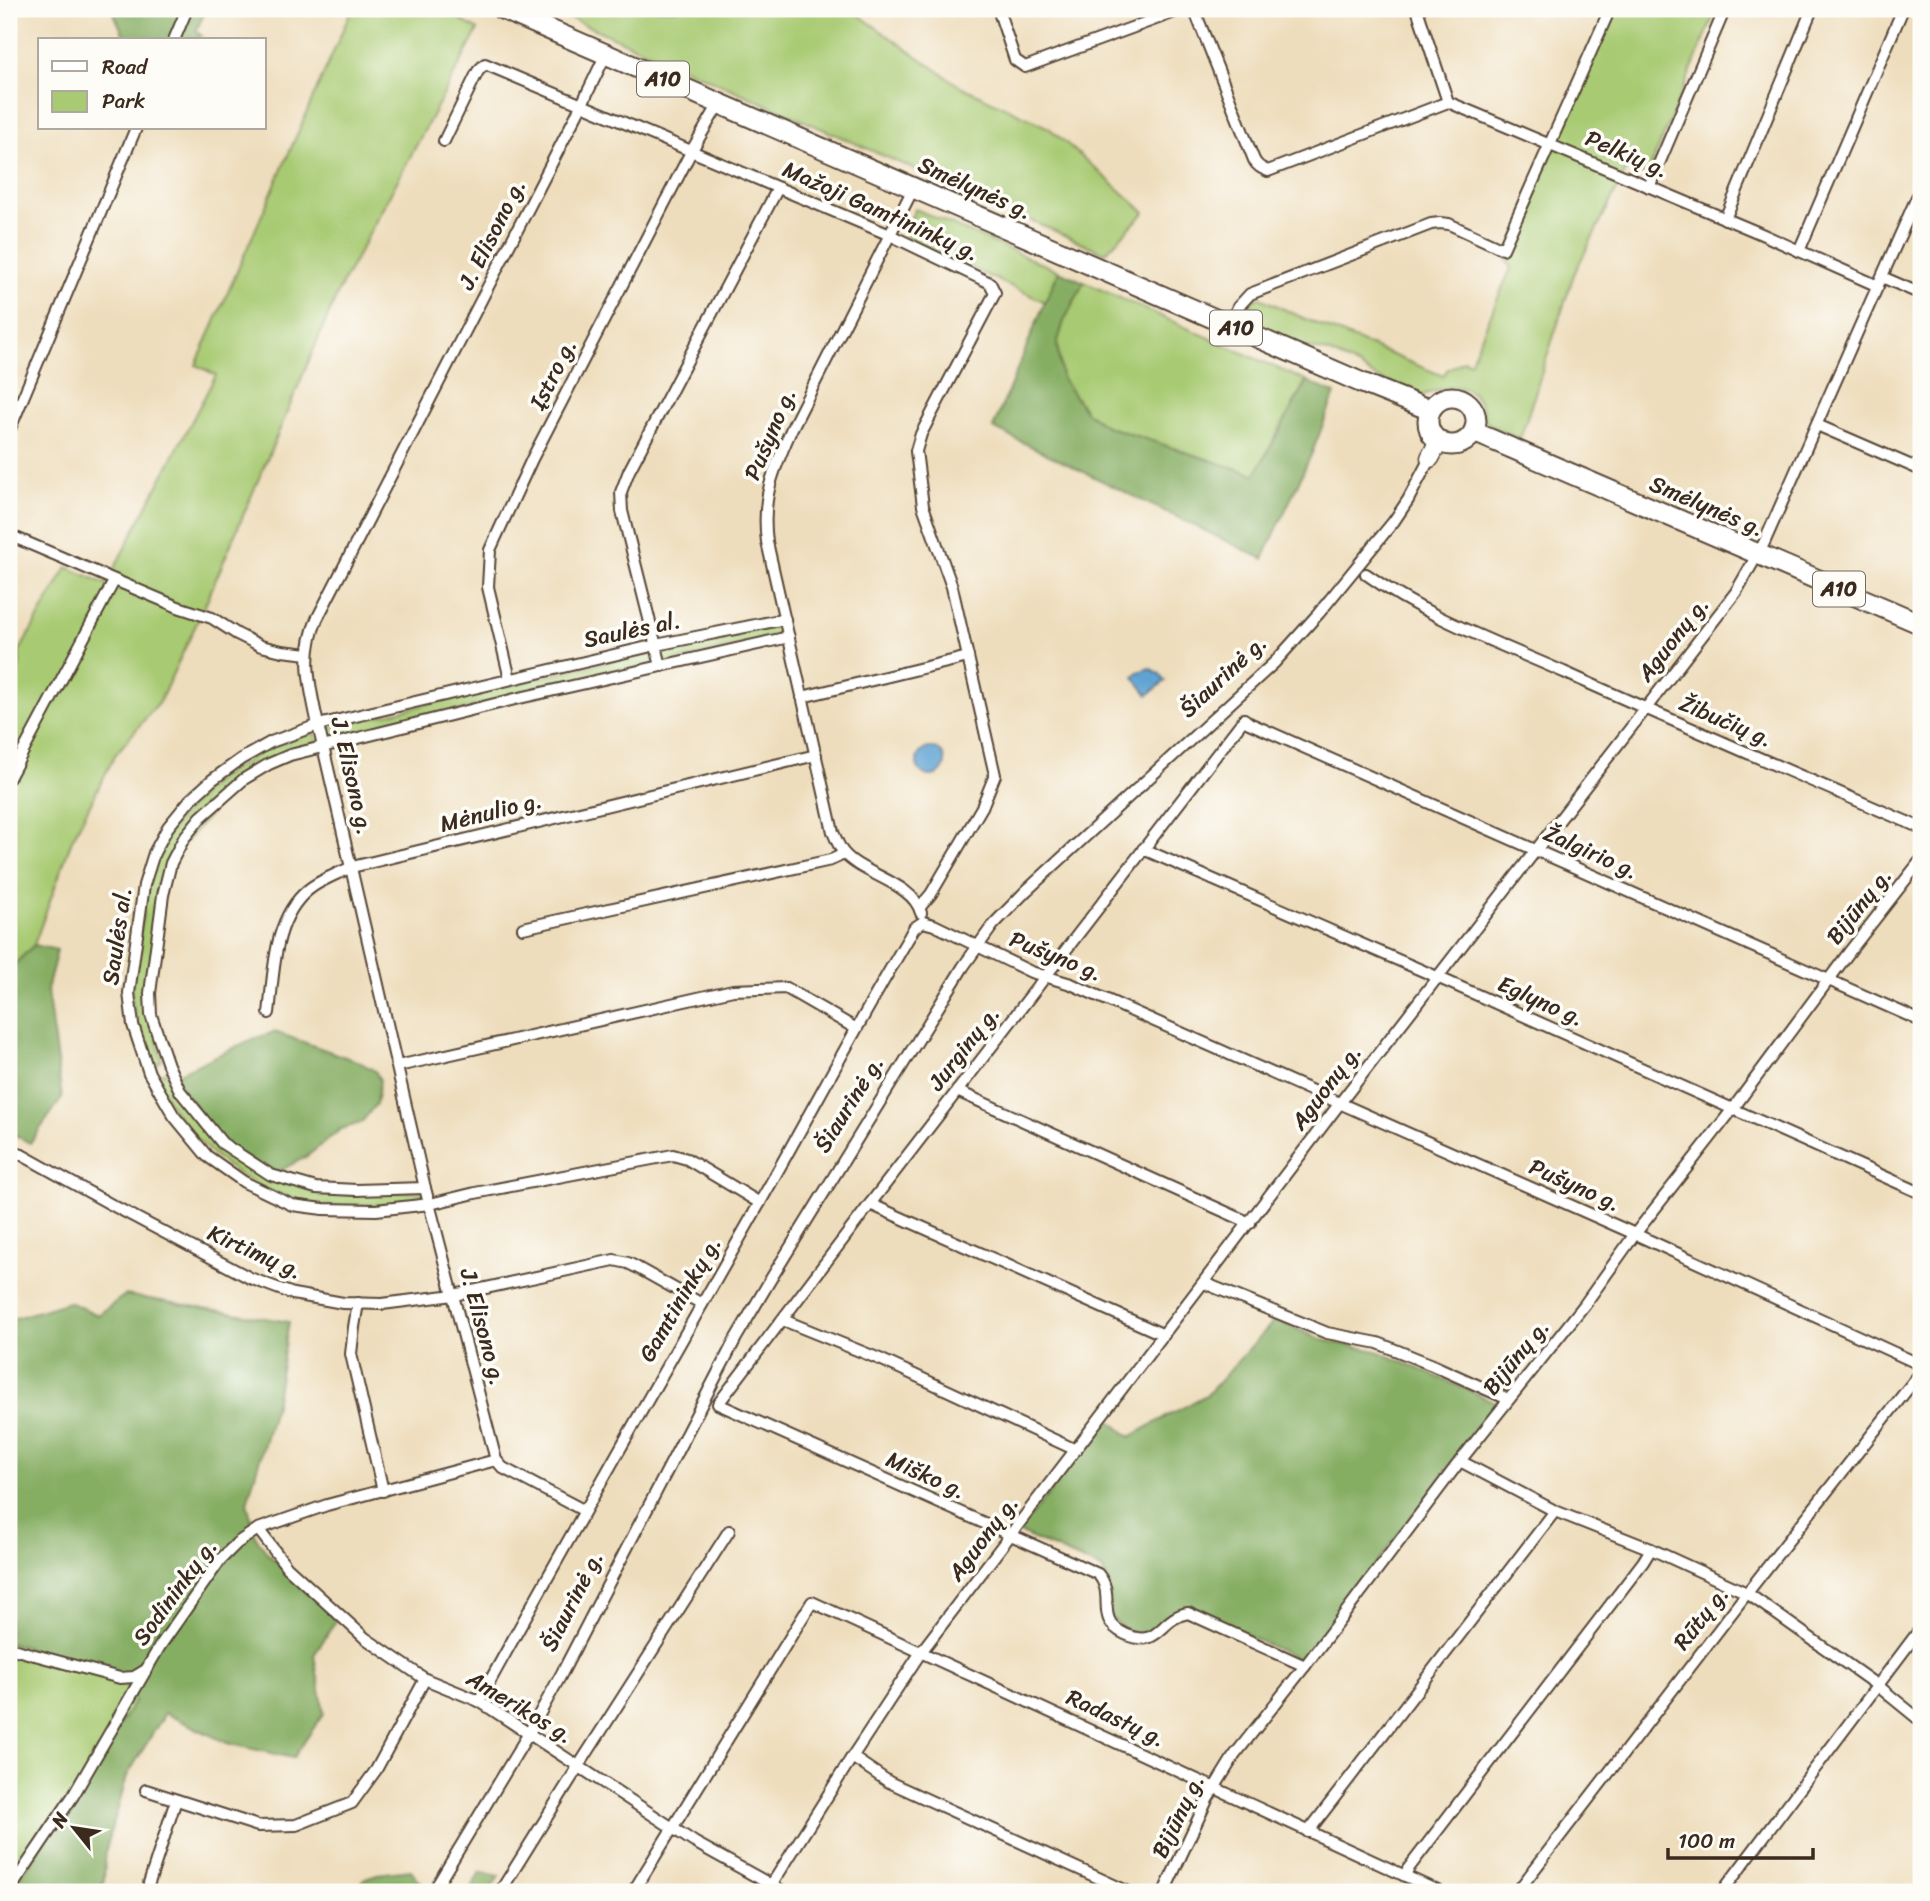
<svg xmlns="http://www.w3.org/2000/svg" width="1930" height="1901" font-family="Sriracha,sans-serif">
  <rect width="100%" height="100%" fill="#fdfcf7"/>
  <filter id="ink" filterUnits="userSpaceOnUse"><feTurbulence type="fractalNoise" baseFrequency=".0143" numOctaves="2"/><feDisplacementMap in="SourceGraphic" scale="14" xChannelSelector="R" yChannelSelector="G"/><feConvolveMatrix kernelMatrix="1 2 1 2 8 2 1 2 1" color-interpolation-filters="sRGB"/></filter>
  <filter id="wash" filterUnits="userSpaceOnUse"><feTurbulence type="fractalNoise" baseFrequency=".00686" numOctaves="4" result="noise"/><feDisplacementMap in="SourceGraphic" scale="28" xChannelSelector="R" yChannelSelector="G"/><feGaussianBlur stdDeviation="1.57" result="paint"/><feColorMatrix in="noise" values="0 0 0 0 0 0 0 0 0 0 0 0 0 0 0 0 0 1.4 0 .05"/><feComposite in="paint" operator="in"/></filter>
  <g filter="url(#wash)">
    <rect width="100%" height="100%" fill="#eeddbc"/>
    <!-- green -->
    <g fill="#a8ca72" stroke="#727a48" stroke-width="2">
      <path d="M352 9H442L478 30 339 290 202 612 160 701 115 755 72 840 34 945 9 970V711L20 664 19 652 67 567 106 584 216 375 196 365Z"/>
      <path d="M549 9H850L958 85 1049 128 1145 212 1105 253Z"/>
      <path d="M1615 9H1717L1647 175 1627 169 1574 274 1520 439C1511 434 1491 429 1485 420 1482 413 1482 405 1477 399 1463 378 1439 390 1420 396L1377 378 1358 366 1328 352 1304 347 1250 321C1245 311 1249 303 1258 297L1303 318 1443 376 1447 370 1464 360 1470 363 1511 268 1506 258Z"/>
      <path d="M915 209 1059 271 1045 302 907 238 905 230Z"/>
      <path d="M1084 282 1306 381 1255 475 1106 426 1086 412 1062 378 1057 344 1064 321Z"/>
      <path d="M776 625 782 631 777 636 670 663 663 659 662 651 665 648Z"/>
      <path d="M644 653 650 654 653 657V665L333 740 326 735 327 728Z"/>
      <path d="M312 732 317 737 316 742 313 744 242 777 168 862 146 996 162 1060 158 1064 150 1063 136 1022 131 993 147 887 157 851 168 831 213 783 260 752Z"/>
      <path d="M163 1072 168 1073 221 1144 316 1191 423 1192 425 1201C399 1203 371 1208 345 1207 274 1205 220 1172 178 1116 169 1105 164 1091 157 1079Z"/>
      <path d="M9 1642 122 1676 135 1701 25 1875 9 1892Z"/>
    </g>
    <!-- forest -->
    <g fill="#86ae64" stroke="#606c41" stroke-width="2">
      <path d="M112 9H206L196 31 202 36 194 39 190 37 188 40H182L175 37 174 40H126Z"/>
      <path d="M1059 271 1084 282 1064 321 1057 344 1062 378 1086 412 1106 426 1255 475 1307 381 1335 394 1311 455 1263 559 993 428 1045 302Z"/>
      <path d="M34 945 57 950 47 990 62 1098 30 1143 9 1132V970Z"/>
      <path d="M275 1032 359 1062 375 1071 380 1080 376 1104 361 1123 341 1129 306 1157 271 1175 222 1143 173 1076 253 1039Z"/>
      <path d="M125 1295 289 1322 275 1405 247 1503 256 1537 267 1553 337 1619 314 1655 324 1713 293 1758 227 1743 165 1713 127 1776 106 1849 103 1892H12L135 1701 122 1676 9 1642V1320L69 1302 98 1315Z"/>
      <path d="M1275 1320 1323 1340 1377 1351 1498 1403 1303 1661 1184 1607 1174 1611 1152 1632 1135 1634 1118 1624 1112 1618 1107 1580 1102 1569 1018 1532 1108 1419 1130 1437 1208 1394Z"/>
      <path d="M411 1870 422 1884 417 1892H356L365 1878 377 1874Z"/>
      <path d="M480 1872 499 1876 489 1892H469Z"/>
    </g>
    <!-- water -->
    <g fill="#5ea3d3" stroke="#4c6678" stroke-width="2">
      <path d="M1149 668 1160 674 1165 681 1148 695 1134 677 1138 672Z"/>
      <circle cx="931" cy="762" r="14"/>
    </g>
  </g>
  <g filter="url(#ink)">
    <g fill="none" stroke-linecap="round" stroke-linejoin="round">
      <defs>
        <g id="street">
          <path d="M998 9 1015 60 1025 67 1183 9"/>
          <path d="M1194 9 1254 160C1257 166 1261 168 1268 171L1448 102"/>
          <path d="M1417 9 1448 102 1757 232 1878 286"/>
          <path d="M174 40 187 9"/>
          <path d="M444 141 478 71 485 64 890 235 990 283 995 293 921 434 916 451 923 506 952 587 995 775 982 807 931 894 920 907"/>
          <path d="M914 187 792 428C774 469 761 496 767 542L833 832C836 839 839 847 843 852 861 875 913 882 921 913"/>
          <path d="M1649 187 1725 9"/>
          <path d="M1725 219 1812 9"/>
          <path d="M1799 251 1903 9"/>
          <path d="M1882 277 1921 294"/>
          <path d="M1229 325 1238 307 1250 294 1431 224 1440 223 1449 224 1503 249 1610 9"/>
          <path d="M1817 425 1921 470"/>
          <path d="M9 431 136 128"/>
          <path d="M9 535 178 607 212 618 237 634 261 646 282 651 308 654"/>
          <path d="M1366 574C1426 617 1498 643 1566 673 1684 726 1803 777 1921 828"/>
          <path d="M661 666 622 511 621 492 629 471 778 188"/>
          <path d="M510 679 488 587 490 550 532 459 692 150 719 104"/>
          <path d="M802 697 968 657"/>
          <path d="M9 778 114 581"/>
          <path d="M1143 849 1437 977 1921 1193"/>
          <path d="M923 922 934 925 1031 972 1071 984 1635 1234 1921 1365"/>
          <path d="M523 928 831 860 844 854"/>
          <path d="M269 1013C274 972 273 919 308 890 320 880 337 874 352 867L816 755"/>
          <path d="M398 1066 733 990 786 988 855 1028"/>
          <path d="M957 1091 1250 1223"/>
          <path d="M9 1154 13 1152 22 1155 112 1205 250 1278 293 1294 343 1303 382 1304 454 1295 614 1260 628 1263 636 1267 702 1304"/>
          <path d="M425 1188 356 1190 316 1188 271 1175 222 1143 180 1091 168 1065 151 1015 150 993 163 895 171 863 184 838 201 817 244 779 269 764 290 755 515 699 789 637"/>
          <path d="M760 1203 687 1159 673 1155 475 1193 430 1204 376 1210 323 1209 292 1205 244 1182 207 1156 174 1116 149 1073 133 1025 129 993 144 885 154 853 168 827 177 816 190 800 212 780 241 759 271 742 318 725 656 645 785 619"/>
          <path d="M870 1204 1164 1335"/>
          <path d="M1204 1283 1327 1333 1378 1343 1430 1364 1508 1399"/>
          <path d="M358 1303 354 1327 351 1354 383 1491"/>
          <path d="M783 1320 882 1360 1076 1450"/>
          <path d="M1460 1461 1555 1511 1651 1549 1747 1593 1878 1686 1921 1721"/>
          <path d="M583 1510 503 1468 496 1460 425 1188 318 725C310 686 301 657 317 619L582 104 606 54"/>
          <path d="M258 1529 287 1567 365 1638 425 1679 479 1701 694 1842 784 1892"/>
          <path d="M9 1648 120 1678 134 1677 144 1671"/>
          <path d="M1305 1666 1188 1613C1159 1618 1160 1650 1125 1634 1093 1619 1117 1596 1098 1574L718 1404 870 1204 1244 719 1249 723 1921 1021"/>
          <path d="M479 1701C570 1535 665 1370 758 1206 809 1116 857 1025 909 937L914 928 923 922"/>
          <path d="M852 1757 889 1782 1129 1892"/>
          <path d="M146 1790 258 1826 296 1825 352 1803 376 1770 425 1679"/>
          <path d="M1308 1832 1555 1511"/>
          <path d="M1405 1876 1408 1869 1643 1562 1651 1549"/>
          <path d="M149 1883 176 1800"/>
          <path d="M9 1891 73 1796 160 1646 221 1559 237 1543 258 1529 327 1505 496 1460"/>
          <path d="M433 1892 529 1733 562 1673 736 1338 772 1277 963 967 993 925 1026 891 1275 662 1319 613 1394 521 1408 500 1430 458"/>
          <path d="M500 1892 578 1767 729 1531"/>
          <path d="M633 1892 812 1602 1440 1892"/>
          <path d="M767 1892 852 1757 921 1652 1340 1103 1736 592 1764 543 1921 188"/>
          <path d="M1164 1892 1208 1798 1234 1756 1305 1666 1460 1461 1585 1304 1635 1234 1732 1110 1850 951 1921 860"/>
          <path d="M1517 1892 1747 1593 1921 1372"/>
          <path d="M1722 1892 1921 1628"/>
        </g>
        <path id="secondary" d="M1918 1892 1921 1887"/>
        <path id="primary" d="M1430 458 1439 441"/>
        <g id="highway">
          <path d="M502 9 1360 382 1430 410"/>
          <circle cx="1452" cy="421" r="24"/>
          <path d="M1474 432 1921 624"/>
        </g>
      </defs>
      <!-- street casing -->
      <use href="#street" stroke="#564536" stroke-width="14"/>
      <!-- secondary casing -->
      <use href="#secondary" stroke="#564536" stroke-width="19"/>
      <!-- primary casing -->
      <use href="#primary" stroke="#564536" stroke-width="21"/>
      <!-- highway casing -->
      <use href="#highway" stroke="#564536" stroke-width="23"/>
      <!-- street -->
      <use href="#street" stroke="#fff" stroke-width="10"/>
      <!-- secondary -->
      <use href="#secondary" stroke="#fff" stroke-width="16"/>
      <!-- primary -->
      <use href="#primary" stroke="#fff" stroke-width="18"/>
      <!-- highway -->
      <use href="#highway" stroke="#fff" stroke-width="19"/>
    </g>
  </g>
  <g text-anchor="middle" dominant-baseline="central" stroke-width="7" stroke-linejoin="round" paint-order="stroke">
    <!-- shield labels -->
    <g fill="#fdfcf7" stroke="#75695f" stroke-width="2">
      <rect x="637" y="61.5" width="52" height="35" rx="5"/>
      <rect x="1210" y="310.5" width="52" height="35" rx="5"/>
      <rect x="1813" y="571.5" width="52" height="35" rx="5"/>
    </g>
    <g font-size="21" font-weight="bold" fill="#3b2a1e">
      <text x="663" y="79">A10</text>
      <text x="1236" y="328">A10</text>
      <text x="1839" y="589">A10</text>
    </g>
    <!-- street labels -->
    <g font-size="23" fill="#3b2a1e" stroke="#fdfcf7">
      <text transform="translate(1627 154) rotate(23)">Pelkių g.</text>
      <text transform="translate(975 188) rotate(24)">Smėlynės g.</text>
      <text transform="translate(881 211) rotate(24)">Mažoji Gamtininkų g.</text>
      <text transform="translate(492 234) rotate(-63)">J. Elisono g.</text>
      <text transform="translate(553 374) rotate(-63)">Įstro g.</text>
      <text transform="translate(770 434) rotate(-67)">Pušyno g.</text>
      <text transform="translate(1707 506) rotate(23)">Smėlynės g.</text>
      <text transform="translate(632 630) rotate(-12)">Saulės al.</text>
      <text transform="translate(1673 639) rotate(-52)">Aguonų g.</text>
      <text transform="translate(1223 676) rotate(-43)">Šiaurinė g.</text>
      <text transform="translate(1726 721) rotate(23)">Žibučių g.</text>
      <text transform="translate(352 776) rotate(77)">J. Elisono g.</text>
      <text transform="translate(491 812) rotate(-14)">Mėnulio g.</text>
      <text transform="translate(1591 852) rotate(24)">Žalgirio g.</text>
      <text transform="translate(1859 906) rotate(-52)">Bijūnų g.</text>
      <text transform="translate(117 936) rotate(-82)">Saulės al.</text>
      <text transform="translate(1056 956) rotate(22)">Pušyno g.</text>
      <text transform="translate(1541 1001) rotate(24)">Eglyno g.</text>
      <text transform="translate(964 1048) rotate(-52)">Jurginų g.</text>
      <text transform="translate(1326 1087) rotate(-53)">Aguonų g.</text>
      <text transform="translate(849 1104) rotate(-58)">Šiaurinė g.</text>
      <text transform="translate(1575 1185) rotate(24)">Pušyno g.</text>
      <text transform="translate(255 1252) rotate(24)">Kirtimų g.</text>
      <text transform="translate(680 1299) rotate(-60)">Gamtininkų g.</text>
      <text transform="translate(483 1327) rotate(75)">J. Elisono g.</text>
      <text transform="translate(1516 1357) rotate(-51)">Bijūnų g.</text>
      <text transform="translate(926 1475) rotate(24)">Miško g.</text>
      <text transform="translate(983 1538) rotate(-53)">Aguonų g.</text>
      <text transform="translate(175 1592) rotate(-54)">Sodininkų g.</text>
      <text transform="translate(572 1601) rotate(-63)">Šiaurinė g.</text>
      <text transform="translate(1701 1618) rotate(-52)">Rūtų g.</text>
      <text transform="translate(520 1707) rotate(31)">Amerikos g.</text>
      <text transform="translate(1116 1718) rotate(25)">Radastų g.</text>
      <text transform="translate(1178 1816) rotate(-64)">Bijūnų g.</text>
    </g>
  </g>
  <!-- margin -->
  <rect width="1930" height="1901" fill="none" stroke="#fdfcf7" stroke-width="35"/>
  <!-- legend -->
  <rect x="38" y="38" width="228" height="91" fill="#fdfcf7" stroke="#afa8a0" stroke-width="2"/>
  <rect x="52" y="61" width="35" height="10" fill="#ffffff" stroke="#afa8a0" stroke-width="2"/>
  <text x="102" y="74" font-size="21" fill="#3b2a1e">Road</text>
  <rect x="52" y="91" width="35" height="21" fill="#a8ca72" stroke="#afa8a0" stroke-width="2"/>
  <text x="102" y="108" font-size="21" fill="#3b2a1e">Park</text>
  <!-- north arrow -->
  <g transform="translate(74 1828) rotate(300)" stroke="#fdfcf7" stroke-width="5" paint-order="stroke">
  <path d="M0-5L12 26L0 18L-12 26Z" fill="#3b2a1e"/>
  <text y="-10" font-size="19" font-weight="bold" text-anchor="middle" fill="#3b2a1e">N</text>
  </g>
  <!-- scale -->
  <path d="M1668 1848v10h145v-10" fill="none" stroke="#3b2a1e" stroke-width="3.5"/>
  <text x="1678" y="1848" font-size="21" fill="#3b2a1e" stroke="#fdfcf7" stroke-width="5" paint-order="stroke">100 m</text>
</svg>
